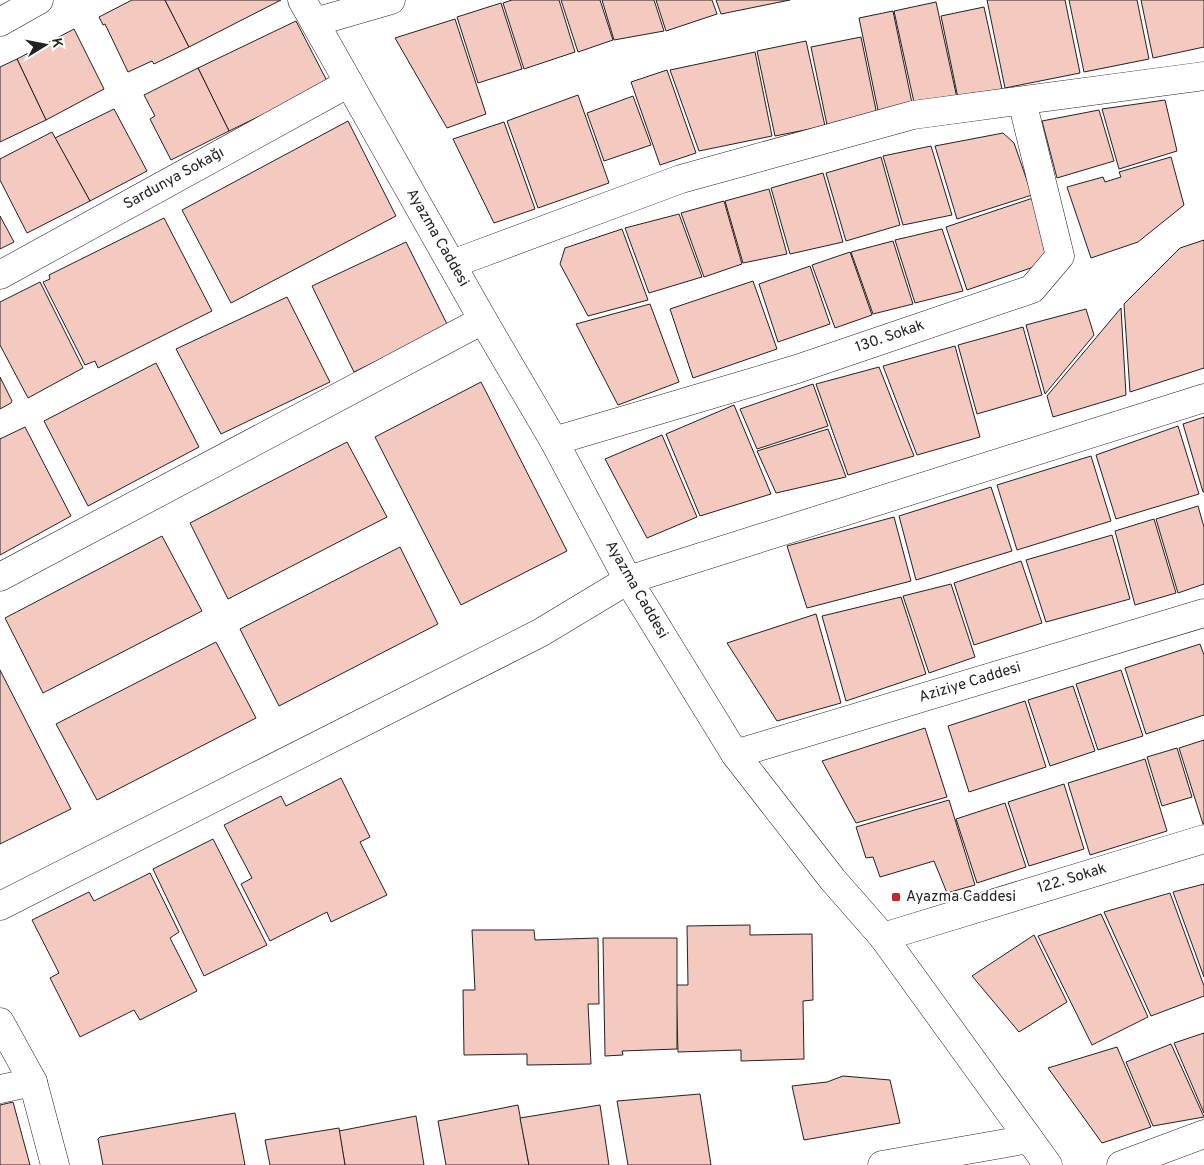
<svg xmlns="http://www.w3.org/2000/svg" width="1204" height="1165" font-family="Overpass,sans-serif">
  <rect width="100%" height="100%" fill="#fff"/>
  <!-- building -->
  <g fill="#f3c9c0" stroke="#222">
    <path d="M132 0H165L189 47 154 64 152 61 128 72 105 24 103 25 99 17Z"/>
    <path d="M165 0H281L189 47Z"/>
    <path d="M512 0H559L575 52 524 69 503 3Z"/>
    <path d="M561 0H600L613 40 578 52Z"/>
    <path d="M602 0H654L664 31 614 40Z"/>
    <path d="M656 0H712L717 14 666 31Z"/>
    <path d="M716 0H790L721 14Z"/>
    <path d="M987 0H1065L1080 73 1005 88Z"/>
    <path d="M1069 0H1137L1149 59 1084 72Z"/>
    <path d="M1141 0H1204V47L1153 58Z"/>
    <path d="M936 2 957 98 915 107 894 11Z"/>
    <path d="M501 3 522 69 478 83 457 17Z"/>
    <path d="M984 7 1002 89 958 98 941 16Z"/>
    <path d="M893 11 913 108 879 115 859 18Z"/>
    <path d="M455 19 486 114 447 128 395 38Z"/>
    <path d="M296 21 328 83 229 131 198 68Z"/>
    <path d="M74 29 104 89 46 120 17 59Z"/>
    <path d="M861 37 877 115 827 125 811 47Z"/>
    <path d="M806 41 825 126 775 136 757 51Z"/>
    <path d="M755 52 772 136 699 151 670 70Z"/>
    <path d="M17 59 46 120 0 142V67Z"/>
    <path d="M198 68 229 131 171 160 150 119 155 116 144 95Z"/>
    <path d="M667 70 696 153 660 165 631 82Z"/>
    <path d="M578 95 609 183 538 208 507 121Z"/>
    <path d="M633 96 651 145 604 161 587 113Z"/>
    <path d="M1165 100 1177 151 1119 169 1102 109Z"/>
    <path d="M114 109 147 171 90 201 55 138Z"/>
    <path d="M1099 110 1114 161 1057 178 1042 121Z"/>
    <path d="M348 121 396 216 231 303 182 210Z"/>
    <path d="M504 122 535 209 494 223 453 139Z"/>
    <path d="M52 132 90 201 27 233 0 180V159Z"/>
    <path d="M1003 133 1014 143 1032 195 957 219 935 146Z"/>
    <path d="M931 146 952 215 903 225 883 156Z"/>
    <path d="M881 157 900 225 846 241 826 173Z"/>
    <path d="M1171 157 1184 205 1138 242 1091 258 1067 187 1103 177 1105 182 1121 177 1119 172Z"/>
    <path d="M823 173 843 242 790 254 771 188Z"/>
    <path d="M769 189 787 254 743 263 725 201Z"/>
    <path d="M1033 198 1054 260 967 290 946 227Z"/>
    <path d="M724 201 742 264 704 277 681 213Z"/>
    <path d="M679 214 702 277 649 293 625 228Z"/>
    <path d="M0 216 14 242 0 249Z"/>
    <path d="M164 218 212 311 98 368 95 361 85 365 43 282 50 279 49 275Z"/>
    <path d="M622 229 648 300 588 316 560 264 565 248Z"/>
    <path d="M942 229 963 291 915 303 895 240Z"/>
    <path d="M1204 240V368L1130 392 1124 304 1180 248Z"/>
    <path d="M893 241 913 304 873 314 851 252Z"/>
    <path d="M406 242 448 326 354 372 312 286Z"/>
    <path d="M850 252 872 315 835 328 812 265Z"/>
    <path d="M810 266 830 324 778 342 759 284Z"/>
    <path d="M753 281 777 349 693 378 670 309Z"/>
    <path d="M40 282 83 368 28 398 0 345V302Z"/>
    <path d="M287 297 330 382 221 434 176 349Z"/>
    <path d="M650 304 679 382 618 405 576 324Z"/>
    <path d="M1121 308 1126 395 1053 417 1047 396Z"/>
    <path d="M1086 309 1094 335 1045 394 1026 325Z"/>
    <path d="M1023 327 1042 395 977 414 958 345Z"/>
    <path d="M955 346 980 437 917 455 883 366Z"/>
    <path d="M156 363 199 447 88 506 44 421Z"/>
    <path d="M879 367 914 456 848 475 816 384Z"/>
    <path d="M0 377 12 401 11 403 0 409Z"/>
    <path d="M481 382 567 551 461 605 375 437Z"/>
    <path d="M813 384 828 426 757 449 740 409Z"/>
    <path d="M734 405 771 494 700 516 666 434Z"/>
    <path d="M1204 417V492H1203L1183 424Z"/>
    <path d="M1178 426 1199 494 1116 519 1096 455Z"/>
    <path d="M25 427 71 516 0 555V439Z"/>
    <path d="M828 429 846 477 776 493 757 451Z"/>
    <path d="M662 435 697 517 647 538 605 459Z"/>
    <path d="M347 442 387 517 228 599 190 523Z"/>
    <path d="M1091 456 1111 521 1017 550 997 485Z"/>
    <path d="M991 487 1012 551 916 580 899 516Z"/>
    <path d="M1198 506 1204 527V584L1178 593 1156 519Z"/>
    <path d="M894 517 911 581 807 608 787 546Z"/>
    <path d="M1154 519 1176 593 1135 605 1115 531Z"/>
    <path d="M1112 535 1130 599 1046 622 1026 560Z"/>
    <path d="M162 536 202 611 43 693 5 618Z"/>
    <path d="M400 547 438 624 279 706 240 629Z"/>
    <path d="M1021 561 1042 623 974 645 954 583Z"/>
    <path d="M951 584 975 657 929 673 903 596Z"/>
    <path d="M901 597 926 674 846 701 822 616Z"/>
    <path d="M816 614 841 703 777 721 727 643Z"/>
    <path d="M216 642 256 718 97 800 56 724Z"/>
    <path d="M1200 644 1204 655V715L1146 734 1125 668Z"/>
    <path d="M0 670 71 809 0 844Z"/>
    <path d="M1121 670 1143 736 1098 750 1076 684Z"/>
    <path d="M1073 686 1095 751 1050 766 1028 700Z"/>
    <path d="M1025 701 1046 767 969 792 948 726Z"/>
    <path d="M925 728 947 797 856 823 822 761Z"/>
    <path d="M1204 740V824H1203L1179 748Z"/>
    <path d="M1177 748 1192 797 1162 806 1147 757Z"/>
    <path d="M1145 759 1167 831 1090 855 1068 783Z"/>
    <path d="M341 778 370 837 360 842 387 895 331 922 327 912 270 941 241 884 252 878 224 825 281 796 286 806Z"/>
    <path d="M1064 784 1084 849 1029 866 1008 802Z"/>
    <path d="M949 800 975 885 947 893 934 861 880 877 873 857 866 858 856 827Z"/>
    <path d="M1005 803 1026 867 977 883 956 819Z"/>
    <path d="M213 839 267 945 204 976 153 869Z"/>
    <path d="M150 873 179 932 170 938 197 991 140 1020 134 1010 80 1037 50 978 59 973 32 920 89 892 94 901Z"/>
    <path d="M1204 884V977L1173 892Z"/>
    <path d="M1170 893 1204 986V996L1151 1016 1104 912Z"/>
    <path d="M1101 914 1148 1017 1092 1045 1038 936Z"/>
    <path d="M750 925V935L812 934 813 1000 803 1001 804 1059 741 1061V1050L678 1052 676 985H688L687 926Z"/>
    <path d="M472 930H534L535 940 598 938 599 1004H588L591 1064 527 1065V1054L464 1055 463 990H475Z"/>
    <path d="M1034 935 1067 1002 1019 1032 972 976Z"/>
    <path d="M603 938H677V1049L622 1051 623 1055 605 1056Z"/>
    <path d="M1204 1033V1113L1174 1043Z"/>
    <path d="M1171 1044 1204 1117 1153 1126 1126 1062Z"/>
    <path d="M1117 1047 1151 1127 1102 1143 1048 1068Z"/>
    <path d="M843 1076 890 1080 900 1123 804 1140 792 1086 827 1082Z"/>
    <path d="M700 1094 711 1165H628L617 1101Z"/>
    <path d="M13 1102 30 1165H0V1105Z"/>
    <path d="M518 1105 529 1165H446L438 1121Z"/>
    <path d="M600 1105 609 1165H529L520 1118Z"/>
    <path d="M235 1113 245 1165H103L98 1139 100 1137Z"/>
    <path d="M416 1116 424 1165H345L339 1131Z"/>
    <path d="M339 1128 345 1165H270L265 1140Z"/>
  </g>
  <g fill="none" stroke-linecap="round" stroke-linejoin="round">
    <defs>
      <g id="minor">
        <path d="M302 0 483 320 554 441 628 580 735 754 833 880 883 937 1048 1165"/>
        <path d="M0 22 39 0"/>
        <path d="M315 22 391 0"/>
        <path d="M452 264 681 179 913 115 1204 76"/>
        <path d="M0 275 349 83"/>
        <path d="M554 441 797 369 1032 289 1060 256 1022 101"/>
        <path d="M0 577 483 320"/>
        <path d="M735 754 1204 613"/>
        <path d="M0 906 540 633 628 580 1204 398"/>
        <path d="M883 937 1204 839"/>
        <path d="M0 1022 33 1082 55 1165"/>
        <path d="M0 1089 33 1082"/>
        <path d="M882 1165 1029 1139"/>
        <path d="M1121 1165 1204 1134"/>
      </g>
    </defs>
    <!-- minor casing -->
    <use href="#minor" stroke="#222" stroke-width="29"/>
    <!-- minor -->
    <use href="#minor" stroke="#fff" stroke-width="28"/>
  </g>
  <!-- markers -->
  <rect fill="#c62828" stroke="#fff" stroke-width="2" x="891" y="892" width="10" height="10" rx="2.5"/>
  <g text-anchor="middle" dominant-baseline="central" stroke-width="4" stroke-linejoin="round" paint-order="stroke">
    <!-- street labels -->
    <g font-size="15" fill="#222" stroke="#fff">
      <text transform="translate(174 179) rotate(-29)">Sardunya Sokağı</text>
      <text transform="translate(437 238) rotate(60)">Ayazma Caddesi</text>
      <text transform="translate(890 337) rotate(-19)">130. Sokak</text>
      <text transform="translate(636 590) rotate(60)">Ayazma Caddesi</text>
      <text transform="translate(970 683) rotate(-17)">Aziziye Caddesi</text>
      <text transform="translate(1072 879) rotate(-17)">122. Sokak</text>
    </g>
    <!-- poi labels -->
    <g font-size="15" fill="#222" stroke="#fff" text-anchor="start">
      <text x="906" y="897">Ayazma Caddesi</text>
    </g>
  </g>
  <!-- north arrow -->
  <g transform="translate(45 45) rotate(80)" stroke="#ffffff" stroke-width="4" paint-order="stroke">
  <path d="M0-4L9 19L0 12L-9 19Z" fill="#222222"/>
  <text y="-8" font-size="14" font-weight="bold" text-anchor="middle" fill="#222222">K</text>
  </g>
</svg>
